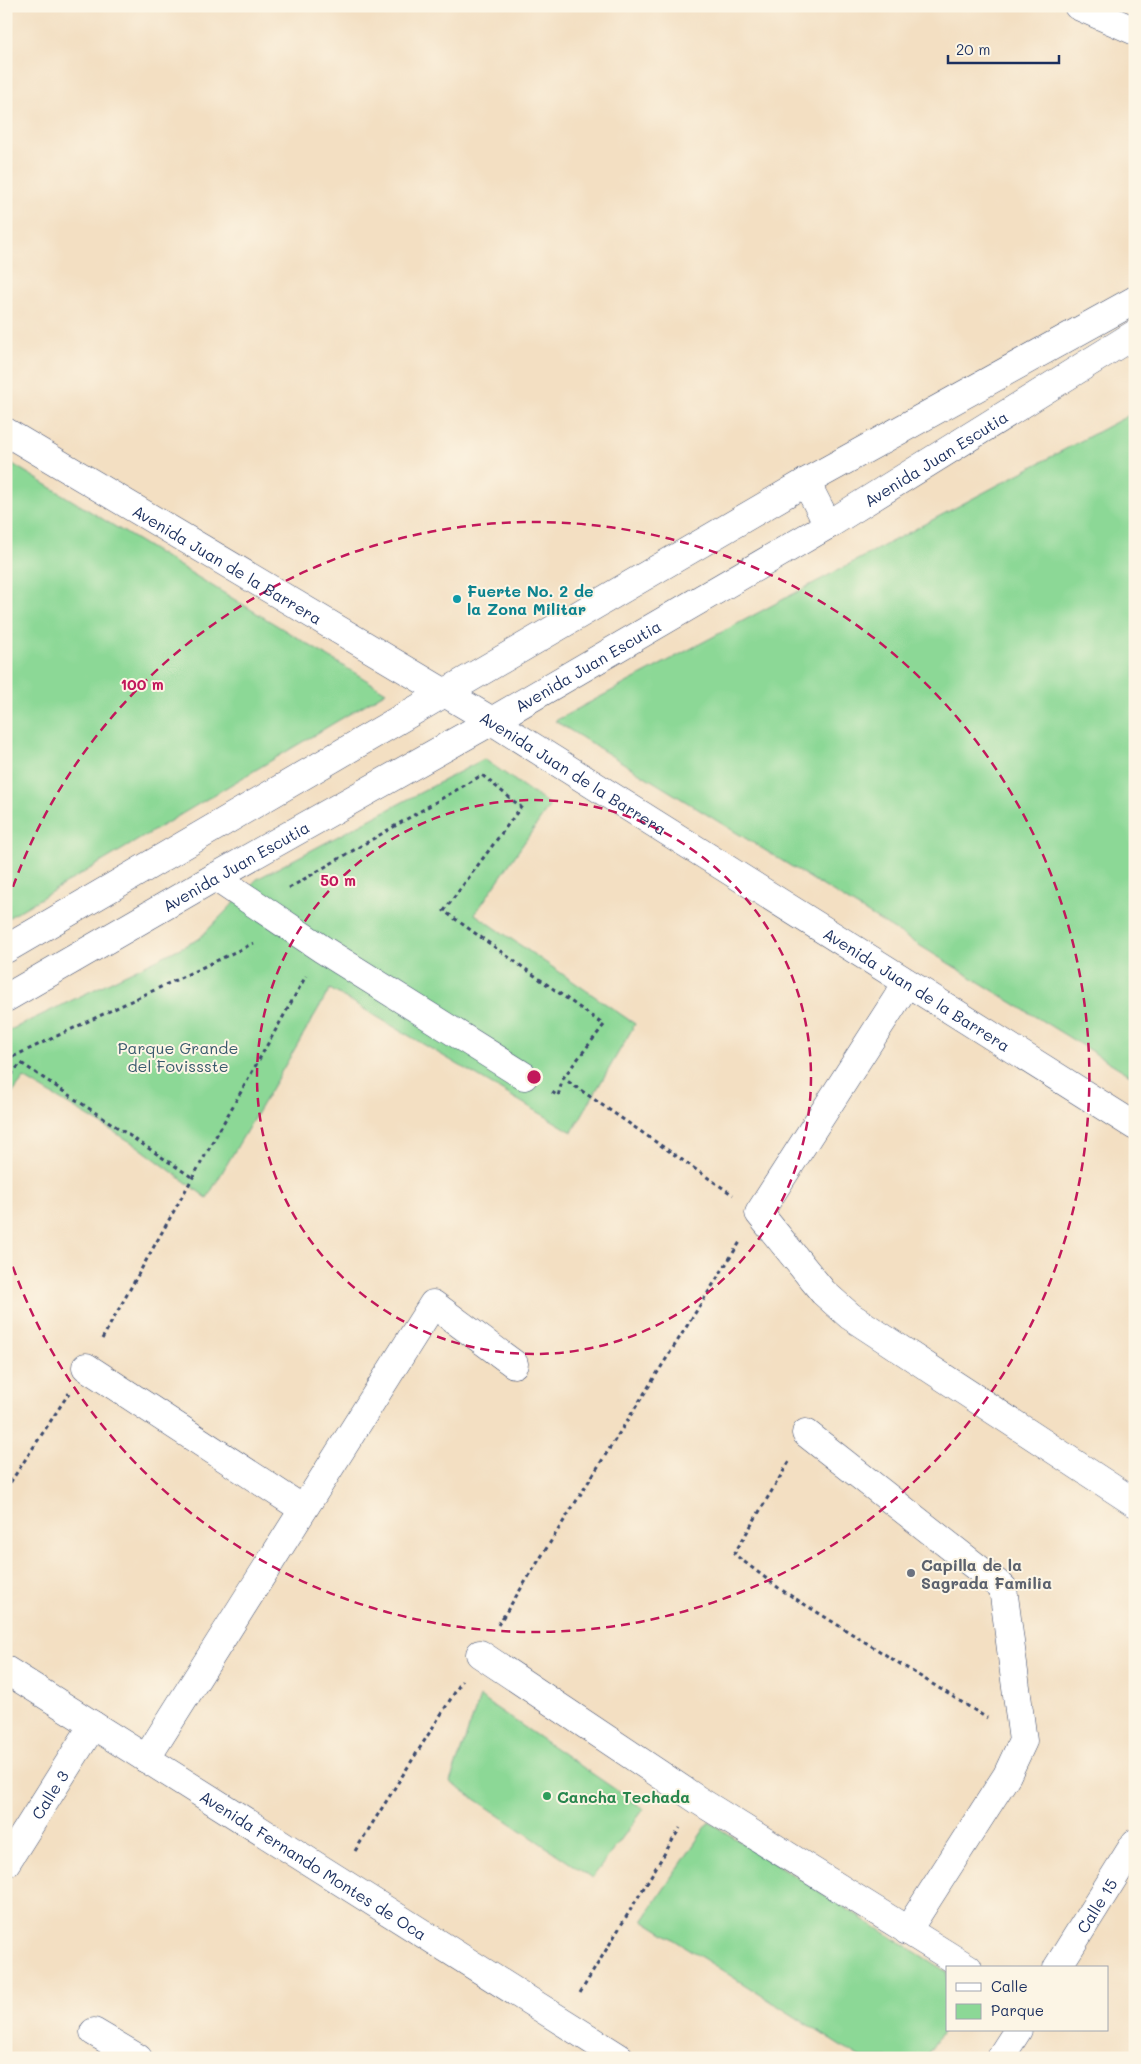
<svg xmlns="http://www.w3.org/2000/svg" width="1141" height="2064" font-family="Mali,sans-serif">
  <rect width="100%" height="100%" fill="#fcf5e5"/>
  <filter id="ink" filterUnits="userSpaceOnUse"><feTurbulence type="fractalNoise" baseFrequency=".02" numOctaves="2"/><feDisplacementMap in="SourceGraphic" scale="10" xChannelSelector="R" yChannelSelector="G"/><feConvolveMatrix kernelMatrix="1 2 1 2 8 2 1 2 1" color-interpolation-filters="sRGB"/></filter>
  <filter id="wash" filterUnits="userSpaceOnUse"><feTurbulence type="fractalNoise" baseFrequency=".0096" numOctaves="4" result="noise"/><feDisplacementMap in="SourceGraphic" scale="20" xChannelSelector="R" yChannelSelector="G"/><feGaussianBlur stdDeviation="1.12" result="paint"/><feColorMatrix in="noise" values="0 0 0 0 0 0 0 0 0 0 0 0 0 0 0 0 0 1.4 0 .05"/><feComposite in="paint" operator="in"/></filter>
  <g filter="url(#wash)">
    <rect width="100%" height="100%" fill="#f3dfc2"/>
    <!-- green -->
    <g fill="#8cd896" stroke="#54847a">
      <path d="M1135 412V1078L555 721Z"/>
      <path d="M6 460 386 692 6 919Z"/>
      <path d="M484 759 550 805 475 914 635 1024 572 1132 330 989 207 1198 136 1145 24 1078 6 1102V1032L199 939 257 879Z"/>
      <path d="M480 1697 644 1809 592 1878 450 1782Z"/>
      <path d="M709 1822 947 1972V2025L925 2058H860L643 1920Z"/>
    </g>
  </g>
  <g filter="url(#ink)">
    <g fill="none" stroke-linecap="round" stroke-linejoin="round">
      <defs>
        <g id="minor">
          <path d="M1078 6 1135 31"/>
          <path id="s1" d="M6 432 492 721 1135 1126"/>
          <path d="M806 482 828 525"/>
          <path d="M215 877 322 949 524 1076"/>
          <path d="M6 949 806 482 1135 300"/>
          <path d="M907 983 759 1213 823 1292 850 1316 1135 1503"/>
          <path id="s2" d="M6 998 215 877 492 721 828 525 1135 334"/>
          <path d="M86 1367 303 1509"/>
          <path d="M806 1433 1003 1588 1023 1741 1007 1775 907 1931"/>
          <path d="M480 1654 698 1800 968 1968"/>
          <path id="s3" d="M6 1670 620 2058"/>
          <path d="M146 1759 433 1304 514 1364"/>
          <path id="s4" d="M6 1863 93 1725"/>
          <path id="s5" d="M1057 1968 1135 1843"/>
          <path d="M94 2032 138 2058"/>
          <path d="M1000 2058 1018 2030"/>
        </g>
      </defs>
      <!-- minor casing -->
      <use href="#minor" stroke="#3b496d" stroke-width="29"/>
      <!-- path -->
      <g stroke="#3b496d" stroke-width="3" stroke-dasharray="4 4" stroke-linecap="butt">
        <path d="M289 888 482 775 521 807 444 911 604 1025 563 1078"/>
        <path d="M6 1060 254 943"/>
        <path d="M6 1081 21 1063 193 1178"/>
        <path d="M552 1092 558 1096 563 1078 733 1195"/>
        <path d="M102 1339 306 976"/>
        <path d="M789 1462 734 1554 780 1589 987 1718"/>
        <path d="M6 1489 69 1393"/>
        <path d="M498 1625 740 1242"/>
        <path d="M355 1851 462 1681"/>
        <path d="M580 1993 680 1828"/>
      </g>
      <!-- minor -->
      <use href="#minor" stroke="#fff" stroke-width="28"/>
    </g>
  </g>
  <!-- distance rings -->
  <g fill="none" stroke="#c2185b" stroke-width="2.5" stroke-dasharray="9 6">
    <circle cx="534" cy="1077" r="277"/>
    <path d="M8 901A555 555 0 1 1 8 1253"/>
  </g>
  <!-- markers -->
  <circle fill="#0f9aa8" stroke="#fcf5e5" stroke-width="2" cx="457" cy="599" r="5"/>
  <circle fill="#6b7280" stroke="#fcf5e5" stroke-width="2" cx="911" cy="1573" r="5"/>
  <circle fill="#2e9e5b" stroke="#fcf5e5" stroke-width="2" cx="547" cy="1796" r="5"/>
  <g text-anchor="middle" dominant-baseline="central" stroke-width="4" stroke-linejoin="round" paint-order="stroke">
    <!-- street labels -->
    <g font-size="16" fill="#1b2f5e" stroke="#fcf5e5">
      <text stroke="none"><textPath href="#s2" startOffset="1075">Avenida Juan Escutia</textPath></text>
      <text stroke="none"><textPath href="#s1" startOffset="258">Avenida Juan de la Barrera</textPath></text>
      <text stroke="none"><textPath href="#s2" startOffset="670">Avenida Juan Escutia</textPath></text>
      <text stroke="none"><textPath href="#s1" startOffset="662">Avenida Juan de la Barrera</textPath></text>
      <text stroke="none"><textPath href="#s2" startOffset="265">Avenida Juan Escutia</textPath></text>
      <text stroke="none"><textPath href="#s1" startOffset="1068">Avenida Juan de la Barrera</textPath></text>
      <text stroke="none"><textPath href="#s4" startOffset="81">Calle 3</textPath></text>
      <text stroke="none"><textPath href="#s3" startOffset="364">Avenida Fernando Montes de Oca</textPath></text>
      <text stroke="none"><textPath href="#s5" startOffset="74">Calle 15</textPath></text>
    </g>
    <!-- culture labels -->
    <g font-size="16" font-weight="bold" fill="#0d838f" stroke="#fcf5e5" text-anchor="start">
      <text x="467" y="590">Fuerte No. 2 de<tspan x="467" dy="18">la Zona Militar</tspan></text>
    </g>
    <!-- park labels -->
    <g font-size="16" fill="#37596c" stroke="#fcf5e5">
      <text x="178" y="1047">Parque Grande<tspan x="178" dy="18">del Fovissste</tspan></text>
    </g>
    <!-- worship labels -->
    <g font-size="16" font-weight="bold" fill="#5b616d" stroke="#fcf5e5" text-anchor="start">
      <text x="921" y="1564">Capilla de la<tspan x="921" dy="18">Sagrada Familia</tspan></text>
    </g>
    <!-- leisure labels -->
    <g font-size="16" font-weight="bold" fill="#27864d" stroke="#fcf5e5" text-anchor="start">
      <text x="557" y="1796">Cancha Techada</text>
    </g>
  </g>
  <circle cx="534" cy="1077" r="8" fill="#c2185b" stroke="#fcf5e5" stroke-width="2.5"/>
  <g font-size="15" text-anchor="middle" font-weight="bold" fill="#c2185b" stroke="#fcf5e5" stroke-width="4" stroke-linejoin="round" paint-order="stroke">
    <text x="142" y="690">100 m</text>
    <text x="338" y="886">50 m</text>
  </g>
  <!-- margin -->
  <rect width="1141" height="2064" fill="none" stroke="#fcf5e5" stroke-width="25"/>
  <!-- legend -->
  <rect x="946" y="1966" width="162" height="65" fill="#fcf5e5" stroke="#a2a6af"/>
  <rect x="956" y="1983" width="25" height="8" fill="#ffffff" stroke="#a2a6af"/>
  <text x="991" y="1992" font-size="15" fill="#1b2f5e">Calle</text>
  <rect x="956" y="2004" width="25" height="15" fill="#8cd896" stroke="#a2a6af"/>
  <text x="991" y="2016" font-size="15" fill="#1b2f5e">Parque</text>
  <!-- scale -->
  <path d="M948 55v8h111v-8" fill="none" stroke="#1b2f5e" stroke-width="2.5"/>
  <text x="956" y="55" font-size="15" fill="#1b2f5e" stroke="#fcf5e5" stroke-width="4" paint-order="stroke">20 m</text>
</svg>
